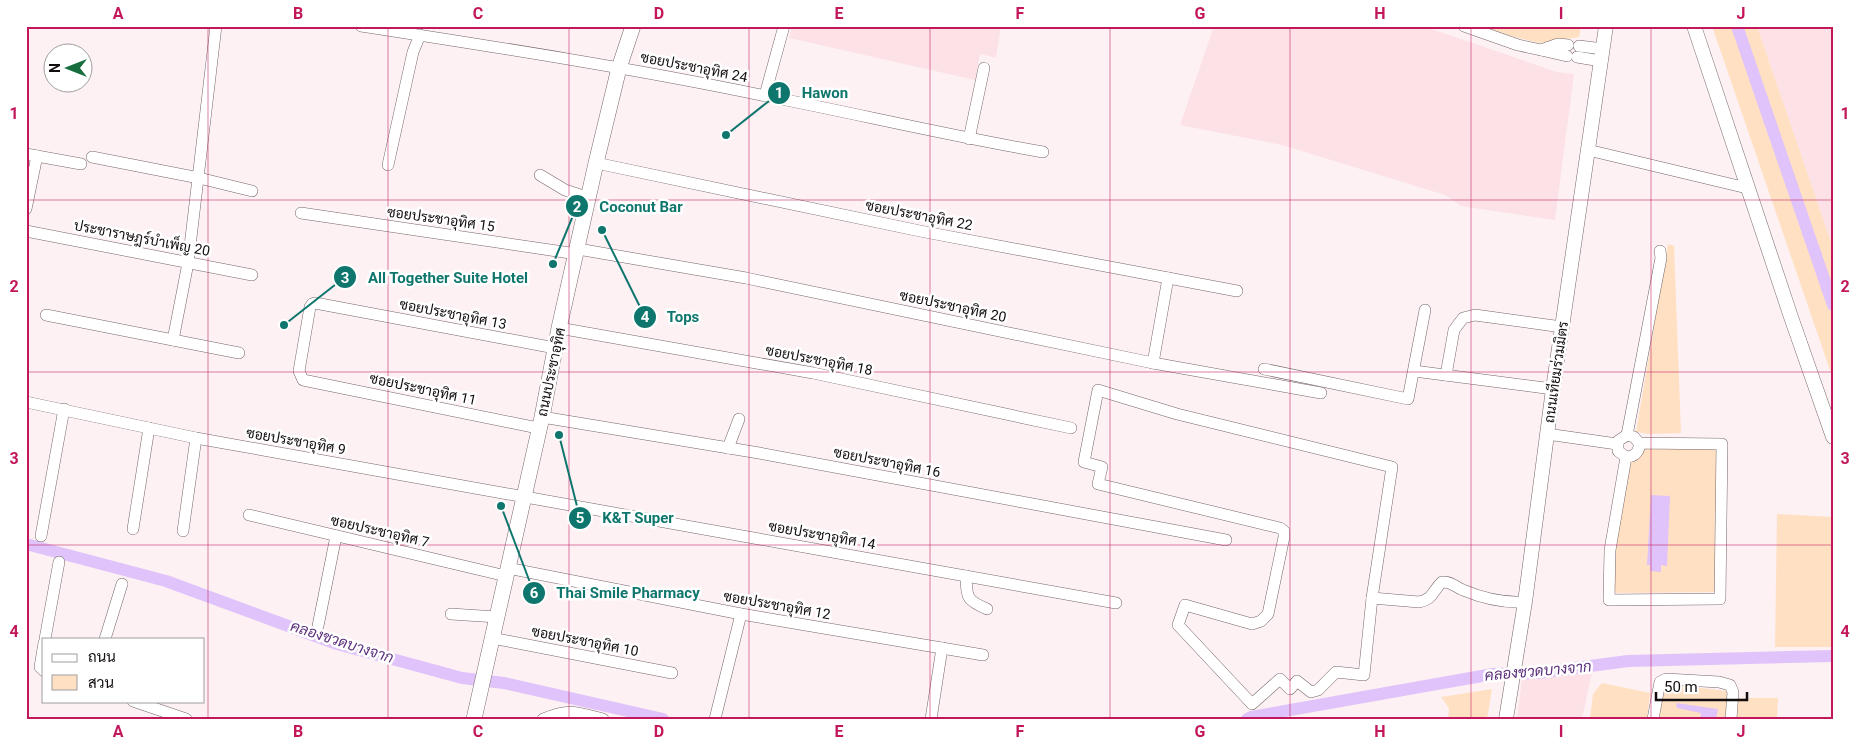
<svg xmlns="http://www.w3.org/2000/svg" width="1859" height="745" font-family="Roboto,Sarabun,sans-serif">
  <rect width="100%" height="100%" fill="#fef1f3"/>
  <!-- built -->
  <g fill="#fce2e6">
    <path d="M792 26H1001L996 58 980 54 975 80 789 38Z"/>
    <path d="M1214 26H1423L1557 72 1574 74 1555 220 1461 206 1445 195 1282 145 1180 125Z"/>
    <path d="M1757 26H1833V248Z"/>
    <path d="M1592 672 1582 719H1517L1522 679Z"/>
  </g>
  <!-- green -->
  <g fill="#ffe0c3">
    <path d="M1479 26H1581L1579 37 1539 43 1479 28Z"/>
    <path d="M1712 26H1757L1833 248V379Z"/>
    <path d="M1668 244 1674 246 1681 433 1649 434 1636 432Z"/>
    <path d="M1643 446 1715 447 1718 452 1715 592 1614 593V559L1627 464Z"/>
    <path d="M1777 514 1833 517V647H1775Z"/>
    <path d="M1602 683 1650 693 1647 719H1590L1593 694Z"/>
    <path d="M1665 684 1728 691 1725 719H1657Z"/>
    <path d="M1492 689 1487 719H1448L1449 708 1441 697Z"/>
    <path d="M1736 698H1778L1777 719H1735Z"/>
  </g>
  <!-- water -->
  <g fill="#dfc3fa">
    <path d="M1651 495 1670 496 1667 566 1661 565V572L1650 571V565H1647Z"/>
    <path d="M1676 703 1718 709 1716 719H1700L1701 713 1677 708Z"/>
  </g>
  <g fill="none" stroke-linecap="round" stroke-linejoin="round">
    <!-- canal -->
    <g stroke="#dfc3fa" stroke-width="12">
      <path d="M1737 26 1833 305"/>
      <path d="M26 544 166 581 337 644 462 678 504 683 663 719"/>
      <path d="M1247 719 1251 717 1493 674 1537 673 1628 661 1833 656"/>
    </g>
    <defs>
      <g id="minor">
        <path d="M361 26C496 47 632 68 766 96 858 114 950 136 1043 152"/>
        <path d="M1464 26 1518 45 1541 50"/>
        <path d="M1579 46 1603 49"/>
        <path d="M1567 56 1541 50 1558 44 1568 45"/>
        <path d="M1577 57 1601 61"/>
        <path d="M765 95 784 26"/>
        <path d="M969 139 984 68"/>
        <path d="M1588 150 1747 188"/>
        <path d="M26 154 81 164"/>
        <path d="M92 157 199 178 252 191"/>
        <path d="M596 163 920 231 1237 291"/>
        <path d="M388 165 413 52 420 35"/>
        <path d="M540 175 565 190 589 198"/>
        <path d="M26 209 37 156"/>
        <path d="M301 213 577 254"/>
        <path d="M26 231 252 275"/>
        <path d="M578 249 746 278 1153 363 1321 393"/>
        <path d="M46 315 239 353"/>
        <path d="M559 328 813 373 1071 428"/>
        <path d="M173 340 188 263 216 26"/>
        <path d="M1153 363 1168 278"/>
        <path d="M1264 369 1408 399 1425 310"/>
        <path d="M1414 371 1553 389"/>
        <path d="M1446 375 1454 330 1463 318 1475 315 1562 327"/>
        <path d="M1098 390 1177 414 1392 467 1372 598 1364 675 1336 672 1318 690 1311 692 1297 681 1290 689 1280 679 1252 704 1178 625 1185 605 1252 624 1261 621 1268 614 1284 537V531L1280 528 1098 484 1102 467 1084 462Z"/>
        <path d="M26 402 196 438 1116 603"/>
        <path d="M542 417 759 453 1226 540"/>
        <path d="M538 428 303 380 299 371 310 307 312 304 315 303 555 348"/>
        <path d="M1547 434 1617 444"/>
        <path d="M1627 435 1661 258 1660 251"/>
        <path d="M728 448 739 419"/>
        <path d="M1626 457 1610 550 1609 600 1720 599 1722 444 1639 443 1634 437 1627 435 1618 441V451L1626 457C1635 457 1640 451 1639 443"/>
        <path d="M249 515 506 576"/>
        <path d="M133 529 149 428"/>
        <path d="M183 531 196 438"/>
        <path d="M41 536 64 409"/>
        <path d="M507 568 741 614 983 655"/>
        <path d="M966 576C967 598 966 600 987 609"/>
        <path d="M1372 598 1419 602C1434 599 1432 591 1442 582 1451 581 1455 587 1463 590 1482 598 1505 603 1525 602"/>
        <path d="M451 614 497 617"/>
        <path d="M318 626 336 536"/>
        <path d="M492 638 672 673"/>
        <path d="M45 639 59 562"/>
        <path d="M105 639 122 584"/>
        <path d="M44 643 40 667 44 671"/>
        <path d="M133 701 186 719"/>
        <path d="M543 719C570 708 576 712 603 719"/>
        <path d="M715 719 741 614"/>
        <path d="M931 719 942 648"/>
        <path d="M1653 719 1660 682 1666 679 1719 682 1730 685 1733 692 1731 719"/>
      </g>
      <g id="tertiary">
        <path d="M1694 26 1791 317 1833 437"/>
        <path d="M1506 719 1525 602 1553 389 1606 26"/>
      </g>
      <path id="secondary" d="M474 719 542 417 559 328 596 163 619 68 633 26"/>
    </defs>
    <!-- minor casing -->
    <use href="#minor" stroke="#756669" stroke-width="12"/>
    <!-- tertiary casing -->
    <use href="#tertiary" stroke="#756669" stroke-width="15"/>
    <!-- secondary casing -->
    <use href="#secondary" stroke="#756669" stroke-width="16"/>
    <!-- minor -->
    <use href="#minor" stroke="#fff" stroke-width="11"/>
    <!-- tertiary -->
    <use href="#tertiary" stroke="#fff" stroke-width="14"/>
    <!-- secondary -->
    <use href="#secondary" stroke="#fff" stroke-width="15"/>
  </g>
  <!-- grid -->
  <path fill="none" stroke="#c2185b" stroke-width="1" stroke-opacity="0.55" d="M208 26V719M388 26V719M569 26V719M749 26V719M930 26V719M1110 26V719M1290 26V719M1471 26V719M1651 26V719M26 200H1833M26 372H1833M26 545H1833"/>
  <g text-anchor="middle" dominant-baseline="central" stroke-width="5" stroke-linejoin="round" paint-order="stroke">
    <!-- street labels -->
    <g font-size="14" fill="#120d0e" stroke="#fff">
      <text transform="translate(694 67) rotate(11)">ซอยประชาอุทิศ 24</text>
      <text transform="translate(919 215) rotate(11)">ซอยประชาอุทิศ 22</text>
      <text transform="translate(441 219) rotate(8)">ซอยประชาอุทิศ 15</text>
      <text transform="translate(142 238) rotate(11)">ประชาราษฎร์บำเพ็ญ 20</text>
      <text transform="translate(953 306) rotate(12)">ซอยประชาอุทิศ 20</text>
      <text transform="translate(453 314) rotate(11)">ซอยประชาอุทิศ 13</text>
      <text transform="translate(819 360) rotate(11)">ซอยประชาอุทิศ 18</text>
      <text transform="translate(551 372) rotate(-78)">ถนนประชาอุทิศ</text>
      <text transform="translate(1556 372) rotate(-82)">ถนนเทียมร่วมมิตร</text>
      <text transform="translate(423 389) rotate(12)">ซอยประชาอุทิศ 11</text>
      <text transform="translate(296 441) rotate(10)">ซอยประชาอุทิศ 9</text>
      <text transform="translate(887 462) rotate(11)">ซอยประชาอุทิศ 16</text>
      <text transform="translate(380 531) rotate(13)">ซอยประชาอุทิศ 7</text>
      <text transform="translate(822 535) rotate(10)">ซอยประชาอุทิศ 14</text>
      <text transform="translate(777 605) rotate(10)">ซอยประชาอุทิศ 12</text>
      <text transform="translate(585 641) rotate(11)">ซอยประชาอุทิศ 10</text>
    </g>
    <!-- water labels -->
    <g font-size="15" font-style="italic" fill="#5c307d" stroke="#fff">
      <text transform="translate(342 642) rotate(18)">คลองชวดบางจาก</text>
      <text transform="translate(1538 671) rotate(-5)">คลองชวดบางจาก</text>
    </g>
  </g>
  <!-- callouts -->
  <path fill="none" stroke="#0f766e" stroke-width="2" d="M726 135L779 93M553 264L577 206M284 325L345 277M602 230L645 317M559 435L580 518M501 506L534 593"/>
  <g fill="#0f766e" stroke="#fff" stroke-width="2">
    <circle cx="726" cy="135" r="5"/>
    <circle cx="553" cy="264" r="5"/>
    <circle cx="284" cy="325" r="5"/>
    <circle cx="602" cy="230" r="5"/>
    <circle cx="559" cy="435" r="5"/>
    <circle cx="501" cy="506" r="5"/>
    <circle cx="779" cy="93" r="12"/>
    <circle cx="577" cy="206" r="12"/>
    <circle cx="345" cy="277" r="12"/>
    <circle cx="645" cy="317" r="12"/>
    <circle cx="580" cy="518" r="12"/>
    <circle cx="534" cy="593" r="12"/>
  </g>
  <g font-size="15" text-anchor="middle" font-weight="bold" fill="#fff">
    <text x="779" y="98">1</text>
    <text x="577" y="212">2</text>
    <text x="345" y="283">3</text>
    <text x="645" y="322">4</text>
    <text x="580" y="523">5</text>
    <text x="534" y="598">6</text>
  </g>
  <g font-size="15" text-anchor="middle" font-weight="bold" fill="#0f766e" stroke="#fff" stroke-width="5" stroke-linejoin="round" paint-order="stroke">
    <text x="825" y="98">Hawon</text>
    <text x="641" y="212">Coconut Bar</text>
    <text x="448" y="283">All Together Suite Hotel</text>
    <text x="683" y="322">Tops</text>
    <text x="638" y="523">K&amp;T Super</text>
    <text x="628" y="598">Thai Smile Pharmacy</text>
  </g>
  <!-- border -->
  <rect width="1859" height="745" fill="none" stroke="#ffffff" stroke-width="55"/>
  <!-- legend -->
  <rect x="42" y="638" width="162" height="65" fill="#ffffff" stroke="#a09e9f"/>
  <rect x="52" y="654" width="25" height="8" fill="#ffffff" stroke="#a09e9f"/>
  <text x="88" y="662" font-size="15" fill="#120d0e">ถนน</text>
  <rect x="52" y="675" width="25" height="15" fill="#ffe0c3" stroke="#a09e9f"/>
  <text x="88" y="688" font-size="15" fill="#120d0e">สวน</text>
  <!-- north arrow -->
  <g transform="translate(68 68) rotate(270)"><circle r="24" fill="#ffffff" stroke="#a09e9f"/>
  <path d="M0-4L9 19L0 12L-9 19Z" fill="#186d3f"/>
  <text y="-8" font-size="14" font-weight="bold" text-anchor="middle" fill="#120d0e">N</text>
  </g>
  <!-- scale -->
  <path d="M1656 692v8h91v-8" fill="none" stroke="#120d0e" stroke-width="2.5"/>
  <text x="1664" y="692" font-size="15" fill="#120d0e" stroke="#ffffff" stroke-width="4" paint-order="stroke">50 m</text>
  <rect x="28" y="28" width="1804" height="690" fill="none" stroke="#c2185b" stroke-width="2"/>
  <g font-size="16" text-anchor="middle" font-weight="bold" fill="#c2185b">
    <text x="118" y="19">A</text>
    <text x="298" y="19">B</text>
    <text x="478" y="19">C</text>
    <text x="659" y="19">D</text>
    <text x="839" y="19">E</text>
    <text x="1020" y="19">F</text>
    <text x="1200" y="19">G</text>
    <text x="1380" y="19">H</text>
    <text x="1561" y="19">I</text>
    <text x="1741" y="19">J</text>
    <text x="14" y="119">1</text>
    <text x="1845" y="119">1</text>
    <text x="14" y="292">2</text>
    <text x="1845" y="292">2</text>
    <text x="14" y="464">3</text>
    <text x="1845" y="464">3</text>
    <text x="14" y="637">4</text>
    <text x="1845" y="637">4</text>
    <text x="118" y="737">A</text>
    <text x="298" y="737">B</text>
    <text x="478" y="737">C</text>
    <text x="659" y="737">D</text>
    <text x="839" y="737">E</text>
    <text x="1020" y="737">F</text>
    <text x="1200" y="737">G</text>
    <text x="1380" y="737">H</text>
    <text x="1561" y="737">I</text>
    <text x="1741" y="737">J</text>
  </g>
</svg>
